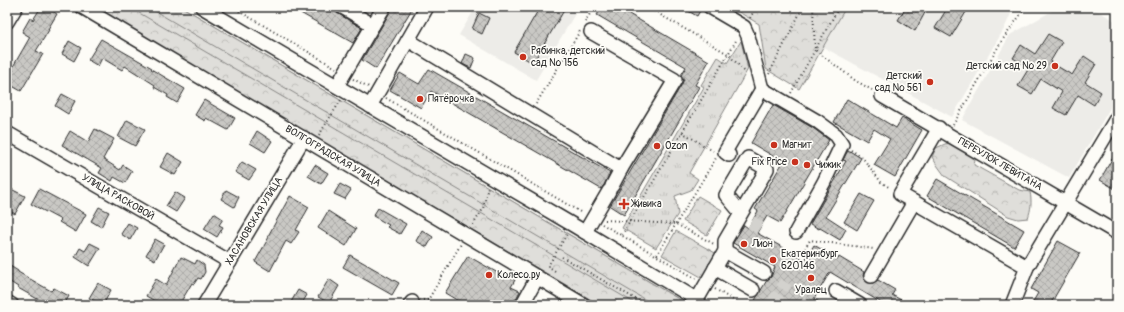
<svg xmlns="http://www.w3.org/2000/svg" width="1124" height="312" font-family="Pangolin,sans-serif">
  <defs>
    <pattern id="grass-tufts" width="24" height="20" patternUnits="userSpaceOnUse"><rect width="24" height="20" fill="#dfdeda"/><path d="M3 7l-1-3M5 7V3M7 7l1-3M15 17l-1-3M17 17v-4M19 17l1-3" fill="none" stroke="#c0bfbb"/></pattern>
    <pattern id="forest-crowns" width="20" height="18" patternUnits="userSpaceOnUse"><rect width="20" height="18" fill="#dfdeda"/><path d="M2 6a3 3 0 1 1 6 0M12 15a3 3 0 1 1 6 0" fill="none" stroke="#c0bfbb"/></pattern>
    <pattern id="building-cross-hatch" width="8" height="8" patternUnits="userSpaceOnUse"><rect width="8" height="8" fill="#c9c8c4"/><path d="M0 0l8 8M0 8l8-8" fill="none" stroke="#adaca9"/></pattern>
  </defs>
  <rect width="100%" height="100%" fill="#fdfcf7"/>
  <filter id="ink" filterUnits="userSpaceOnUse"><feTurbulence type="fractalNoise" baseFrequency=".025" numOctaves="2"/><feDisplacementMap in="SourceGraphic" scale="8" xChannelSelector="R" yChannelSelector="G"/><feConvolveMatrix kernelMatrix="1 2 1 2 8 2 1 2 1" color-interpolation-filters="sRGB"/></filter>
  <g filter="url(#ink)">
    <!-- built -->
    <g fill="#edece8">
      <path d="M476 7H579L536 80 459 35Z"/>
      <path d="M846 7H1014L1004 29 952 117 823 47Z"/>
      <path d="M1055 7H1091L1117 22V96L1069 178 962 120 1010 35 1052 11Z"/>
    </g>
    <!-- grass -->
    <g fill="url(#grass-tufts)" stroke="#858482">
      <path d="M93 7H182L682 301 679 305H600Z"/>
      <path d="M741 41 748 69 689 173 698 179 691 190 675 196 678 214 656 248 622 228 704 87 701 85 718 57 727 63Z"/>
    </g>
    <!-- forest -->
    <g fill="url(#forest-crowns)" stroke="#858482">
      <path d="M93 7H129L638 305H600Z"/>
      <path d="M148 7H182L682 301 679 305H654Z"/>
      <path d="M733 7H846L799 89 766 69 759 24 732 8Z"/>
      <path d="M956 142 976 155 974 165 1019 190 1030 192C1032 202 1031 209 1028 218L1018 219 1008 216 945 176 937 165 932 157 936 148 945 144Z"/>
      <path d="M698 196 722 210 707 235 683 221Z"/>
      <path d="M676 231 717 254 703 278 662 255Z"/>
    </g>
    <!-- building -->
    <g fill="url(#building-cross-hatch)" stroke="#2b2b2b">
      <path d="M41 7H46L57 14 48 29 49 30 36 51 43 54 21 91 7 83V77L30 37 22 32 30 18 33 20Z"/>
      <path d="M290 7H327L362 28 353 43Z"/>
      <path d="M393 7H413L376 69 362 60Z"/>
      <path d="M540 7H566L533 63 514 52Z"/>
      <path d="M602 7H617L709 61 695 85 699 87 624 215 610 206 682 84 684 79 681 75 686 67 597 15Z"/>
      <path d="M681 7H702L697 16Z"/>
      <path d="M906 7H928L915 31 898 20Z"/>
      <path d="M948 7H969L951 37 935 28Z"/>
      <path d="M479 13 489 18 482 34 472 29Z"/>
      <path d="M1048 34 1062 42 1050 62 1072 75 1084 56 1096 64 1085 82 1101 92 1094 105 1078 95 1066 115 1053 108 1062 92 1041 79 1032 94 1018 86 1029 68 1013 58 1021 45 1035 54Z"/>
      <path d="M101 39 145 64 152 68 151 69 185 89 177 103 167 97 168 95 154 87 155 85 125 66 122 70 102 58 98 66 88 60Z"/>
      <path d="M69 41 81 48 74 61 62 54Z"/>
      <path d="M466 54 475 58 471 68 462 64Z"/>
      <path d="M429 69 610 173 604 185 601 189 431 91 421 108 390 90 400 73 419 84Z"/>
      <path d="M62 94 75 101 68 114 55 106Z"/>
      <path d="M847 99 896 128 902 118 922 130 895 177 874 165 890 139 874 129 867 141 834 122Z"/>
      <path d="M204 100 235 118 228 130 206 118 205 121 195 115Z"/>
      <path d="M773 105 813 128 829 140 780 223 767 216 757 233 805 260 814 245 838 259 839 257 864 272 863 276 867 283 871 284 878 280 895 290 892 295 910 305H885L830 272 814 299 825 305H759L754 302 767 280 771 277 775 267 733 243 744 225 748 228 758 211 755 209 783 162 751 143Z"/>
      <path d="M127 120 145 129 135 146 118 137Z"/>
      <path d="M95 129 114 139 103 159 120 170 123 165 132 171 125 183 114 177 112 181 99 173 102 168 62 145 70 131 88 142Z"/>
      <path d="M257 131 272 141 265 152 250 143Z"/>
      <path d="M848 150 861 158 826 216 846 229 840 240 820 228 819 229 810 224 846 161 843 160Z"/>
      <path d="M1117 150V190L1100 180Z"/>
      <path d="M168 153 183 162 175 175 160 167Z"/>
      <path d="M242 162 256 170 249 180 235 172Z"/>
      <path d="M315 165 328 173 321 184 308 176Z"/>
      <path d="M937 179 1024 230 1014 247 927 196Z"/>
      <path d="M340 184 351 190 345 199 334 194Z"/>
      <path d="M11 189 25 196 15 214 7 209V196Z"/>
      <path d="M39 189 86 214 76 232 59 222 61 220 31 204Z"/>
      <path d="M226 190 239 197 234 207 221 199Z"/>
      <path d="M175 192 185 198 176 212 166 206Z"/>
      <path d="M861 194 874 201 857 230 844 222Z"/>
      <path d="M290 196 309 207 296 230 299 232 291 244 286 241 270 271 255 262 269 237 268 236Z"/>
      <path d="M99 207 109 212 101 227 91 221Z"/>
      <path d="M378 208 406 224 400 234 387 227 389 225 373 216Z"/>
      <path d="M328 211 356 229 346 246 318 228Z"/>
      <path d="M214 213 223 219 219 225 223 227 217 237 204 229Z"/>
      <path d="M128 223 137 228 130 240 121 234Z"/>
      <path d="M422 230 433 237 427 247 416 241Z"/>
      <path d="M155 239 164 244 155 260 146 255Z"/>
      <path d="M1058 241 1080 253 1050 305H1031L1038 293 1031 289Z"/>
      <path d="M90 243 100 248 89 266 75 257 80 248 85 251Z"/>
      <path d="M350 255 399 283 392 295 343 267Z"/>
      <path d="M468 256 505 277 506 274 515 280 511 287 520 291 513 305H465L445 293Z"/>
      <path d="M181 257 195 264 197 260 204 265 205 272 201 279 198 278 194 284 192 283 179 305H162L146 296 156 279 166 285Z"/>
      <path d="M7 264 18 271V272L51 291 54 288 69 296 64 305H48L18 288V287L7 280Z"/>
      <path d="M329 279 339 286 329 303 318 297Z"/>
      <path d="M98 283 111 290 103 305 89 298Z"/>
      <path d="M298 290 307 295 301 305H296L291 302Z"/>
    </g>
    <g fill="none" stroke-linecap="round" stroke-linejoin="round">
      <!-- minor-tunnel -->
      <g stroke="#d3d2ce" stroke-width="13" stroke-dasharray="13 6" stroke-linecap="butt">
        <path d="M751 222 760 228"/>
        <path d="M862 291 871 276"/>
        <path d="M772 305 786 282"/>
      </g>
      <defs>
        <g id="minor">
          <path d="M82 7 584 305"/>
          <path d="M202 7 573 225 691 296 696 301"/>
          <path d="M342 7 373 25 384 7"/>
          <path d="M710 7 744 27 748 36 762 89"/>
          <path d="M7 22 16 7"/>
          <path d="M408 40 621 169 675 80 591 32"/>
          <path d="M337 86 373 25"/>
          <path d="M882 96 1117 233"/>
          <path d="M370 106 427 7"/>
          <path d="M939 128 900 194 1027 267"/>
          <path d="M7 133 230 262"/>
          <path d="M729 155 725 152 762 89 817 121 836 135 842 144 824 182 796 232"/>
          <path d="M612 186 621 169"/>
          <path d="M585 232 609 191"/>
          <path d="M725 251 764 273"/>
          <path d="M715 268 753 290"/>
          <path d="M871 276 914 202"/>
          <path d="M836 291 860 305"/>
          <path d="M7 302 12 305"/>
          <path d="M204 305 304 138"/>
          <path d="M410 305 412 302"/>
          <path d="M522 305 537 278"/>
          <path d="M694 305 725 251V241L767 169 748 158 726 195 741 213"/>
          <path d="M1012 305 1027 267 1117 117"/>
        </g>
      </defs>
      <!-- minor casing -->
      <use href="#minor" stroke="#2b2b2b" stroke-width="16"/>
      <!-- path -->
      <g stroke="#2b2b2b" stroke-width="2" stroke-dasharray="1 3" stroke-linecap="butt">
        <path d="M66 7 72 10"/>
        <path d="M232 7 336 68"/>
        <path d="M647 7 728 54 746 73"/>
        <path d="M813 7 815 50 856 81 872 90"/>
        <path d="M750 18 756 7"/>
        <path d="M585 22 594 7"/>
        <path d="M769 74 803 7"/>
        <path d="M353 79 369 87"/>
        <path d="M791 93 839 7"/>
        <path d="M386 98 582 213"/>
        <path d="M536 104 580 31"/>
        <path d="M953 125 1001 42 1026 7"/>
        <path d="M682 132 713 151"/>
        <path d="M319 135 341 100"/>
        <path d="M851 150 862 157 881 182 890 188"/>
        <path d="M605 220 676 224 714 244"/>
        <path d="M602 224 697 279"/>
        <path d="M473 225 483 209 488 187"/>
        <path d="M622 235 737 39"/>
        <path d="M803 252 810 240 874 249"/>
        <path d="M657 255 676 224 716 158"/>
        <path d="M562 257 646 305"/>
        <path d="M555 271 548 266 567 234"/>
        <path d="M715 289 741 305"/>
        <path d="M423 300H428L461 244"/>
      </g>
      <!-- minor -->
      <use href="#minor" stroke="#fdfcf7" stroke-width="13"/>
    </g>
  </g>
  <!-- markers -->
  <g fill="#c8321e" stroke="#fdfcf7" stroke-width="1.5">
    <circle cx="523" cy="57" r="4"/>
    <circle cx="1055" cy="66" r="4"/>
    <circle cx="930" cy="82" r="4"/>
    <circle cx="420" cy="99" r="4"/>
    <circle cx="774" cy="145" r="4"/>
    <circle cx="657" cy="146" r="4"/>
    <circle cx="795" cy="162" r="4"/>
    <circle cx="807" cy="165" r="4"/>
    <path d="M622 198h4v4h4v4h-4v4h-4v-4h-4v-4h4z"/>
    <circle cx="744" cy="244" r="4"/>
    <circle cx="773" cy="260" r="4"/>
    <circle cx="489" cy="275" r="4"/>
    <circle cx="811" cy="278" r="4"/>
  </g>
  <g text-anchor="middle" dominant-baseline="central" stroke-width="3.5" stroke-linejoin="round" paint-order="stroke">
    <!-- poi labels -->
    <g font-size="10" fill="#2b2b2b" stroke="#fdfcf7" text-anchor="start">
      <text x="531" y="51">Рябинка, детский<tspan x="531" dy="12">сад № 156</tspan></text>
      <text x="1047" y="66" text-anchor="end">Детский сад № 29</text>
      <text x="922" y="76" text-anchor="end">Детский<tspan x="922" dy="12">сад № 561</tspan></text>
      <text x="428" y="99">Пятёрочка</text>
      <text x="782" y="145">Магнит</text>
      <text x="665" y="146">Ozon</text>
      <text x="787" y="162" text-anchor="end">Fix Price</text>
      <text x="815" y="165">Чижик</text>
      <text x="632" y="204">Живика</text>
      <text x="752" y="244">Лион</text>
      <text x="781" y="254">Екатеринбург<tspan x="781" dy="12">620146</tspan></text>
      <text x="497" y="275">Колесо.ру</text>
      <text x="811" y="290" text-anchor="middle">Уралец</text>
    </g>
    <!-- street labels -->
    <g font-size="10" fill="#2b2b2b" stroke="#fdfcf7">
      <text transform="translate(333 156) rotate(31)">ВОЛГОГРАДСКАЯ УЛИЦА</text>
      <text transform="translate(1000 164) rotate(30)">ПЕРЕУЛОК ЛЕВИТАНА</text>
      <text transform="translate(118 197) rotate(30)">УЛИЦА РАСКОВОЙ</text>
      <text transform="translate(254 221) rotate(-59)">ХАСАНОВСКАЯ УЛИЦА</text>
    </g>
  </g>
  <!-- margin -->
  <rect width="1124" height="312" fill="none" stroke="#fdfcf7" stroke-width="24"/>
  <rect x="12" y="12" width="1100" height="288" fill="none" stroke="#2b2b2b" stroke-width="1.5" filter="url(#ink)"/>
</svg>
